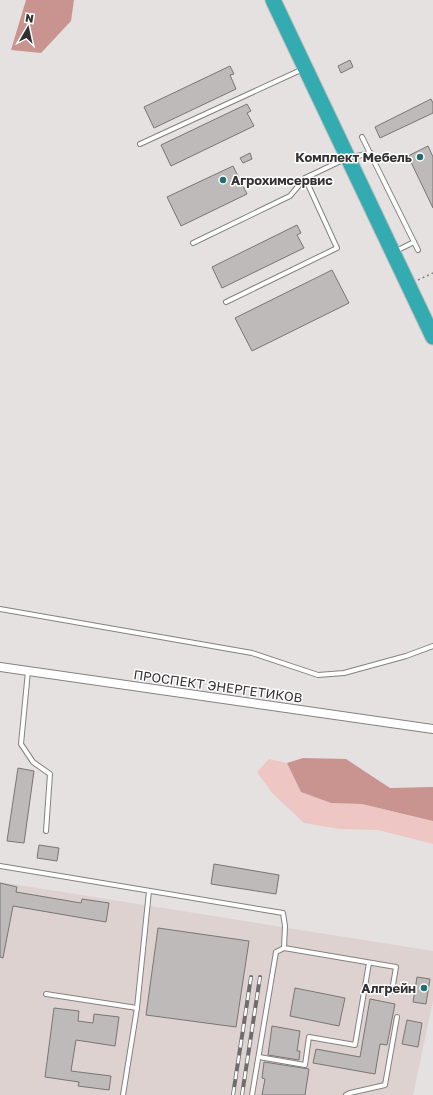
<svg xmlns="http://www.w3.org/2000/svg" width="433" height="1095" font-family="'Golos Text',sans-serif">
  <rect width="100%" height="100%" fill="#e5e1e1"/>
  <!-- built -->
  <path fill="#ded2d1" d="M0 882 433 951V1001L413 1095H0Z"/>
  <!-- green -->
  <path fill="#eec6c3" d="M269 759 287 763 301 792 331 803 362 804 433 821V844L378 830 339 829 304 823 272 793 257 772Z"/>
  <!-- water -->
  <g fill="#c99390">
    <path d="M26 0H74L71 21 41 53 11 50Z"/>
    <path d="M303 758 346 759 390 788 433 787V821L362 804 331 803 301 792 287 763Z"/>
  </g>
  <!-- building -->
  <g fill="#bebaba" stroke="#797575">
    <path d="M350 60 353 67 341 73 338 66Z"/>
    <path d="M230 66 234 74 230 75 236 89 154 128 144 107Z"/>
    <path d="M431 99 433 103V113L380 138 375 127Z"/>
    <path d="M247 104 251 111 247 113 254 126 171 166 161 145Z"/>
    <path d="M428 146 433 157V208L408 156Z"/>
    <path d="M250 153 252 159 243 163 240 158Z"/>
    <path d="M233 166 247 194 181 226 167 197Z"/>
    <path d="M297 225 301 233 297 235 304 248 222 288 212 267Z"/>
    <path d="M332 270 349 303 252 351 235 318Z"/>
    <path d="M18 768 34 771 24 843 7 841Z"/>
    <path d="M39 845 59 848 57 861 37 858Z"/>
    <path d="M214 864 279 875 276 894 211 884Z"/>
    <path d="M0 883 17 887 16 892 81 903 82 899 109 903 106 922 13 906 3 958 0 957Z"/>
    <path d="M158 928 249 941 236 1027 146 1015Z"/>
    <path d="M417 977 430 979 426 1004 413 1002Z"/>
    <path d="M295 988 345 998 339 1026 290 1016Z"/>
    <path d="M370 999 395 1004 387 1045 380 1044 375 1074 313 1063 316 1049 360 1057Z"/>
    <path d="M54 1008 79 1011 78 1021 93 1023 94 1014 119 1017 115 1046 76 1040 71 1071 111 1076 109 1090 78 1086 79 1082 45 1077Z"/>
    <path d="M407 1020 422 1023 418 1047 402 1044Z"/>
    <path d="M272 1026 300 1031 297 1051H300L299 1060 268 1055Z"/>
    <path d="M264 1062 309 1069 305 1095H262L265 1079 262 1078Z"/>
  </g>
  <g fill="none" stroke-linecap="round" stroke-linejoin="round">
    <defs>
      <g id="lane">
        <path d="M362 137 418 250"/>
        <path d="M140 144 303 69"/>
        <path d="M352 157 371 153"/>
        <path d="M193 243 290 196 305 178 345 159"/>
        <path d="M396 251 414 242"/>
        <path d="M226 302 337 248 305 178"/>
        <path d="M0 609 252 653 318 675 344 673 406 656 433 646"/>
        <path d="M28 671 21 744 33 762 50 774 46 831"/>
        <path d="M0 866 283 913 285 926 284 948 276 952 252 1095"/>
        <path d="M284 948 396 967 392 991"/>
        <path d="M46 994 137 1008"/>
        <path d="M259 1057 305 1065 309 1037 355 1045 369 963"/>
        <path d="M123 1095 137 1008 149 891"/>
        <path d="M346 1095 350 1093 385 1085 397 1017"/>
      </g>
      <path id="street" d="M0 667 433 729"/>
      <path id="highway" d="M273 0 433 337"/>
    </defs>
    <!-- lane casing -->
    <use href="#lane" stroke="#858181" stroke-width="6"/>
    <!-- street casing -->
    <use href="#street" stroke="#858181" stroke-width="10"/>
    <!-- highway casing -->
    <use href="#highway" stroke="#bebdbd" stroke-width="17"/>
    <!-- path -->
    <path stroke="#848181" stroke-width="1.5" stroke-dasharray="2 3" stroke-linecap="butt" d="M418 280 433 273"/>
    <!-- lane -->
    <use href="#lane" stroke="#fff" stroke-width="4"/>
    <!-- street -->
    <use href="#street" stroke="#fff" stroke-width="8"/>
    <!-- highway -->
    <use href="#highway" stroke="#34abb1" stroke-width="15"/>
    <defs>
      <g id="rail">
        <path d="M233 1095 251 977"/>
        <path d="M242 1095 260 977"/>
      </g>
    </defs>
    <!-- rail casing -->
    <use href="#rail" stroke="#6e6c6c" stroke-width="4"/>
    <!-- rail -->
    <use href="#rail" stroke="#fff" stroke-width="2.5" stroke-dasharray="8" stroke-linecap="butt"/>
  </g>
  <!-- markers -->
  <g fill="#226e72" stroke="#fff" stroke-width="1.5">
    <circle cx="420" cy="157" r="4"/>
    <circle cx="223" cy="180" r="4"/>
    <circle cx="424" cy="988" r="4"/>
  </g>
  <g text-anchor="middle" dominant-baseline="central" stroke-width="3" stroke-linejoin="round" paint-order="stroke">
    <!-- poi labels -->
    <g font-size="13" font-weight="bold" fill="#333131" stroke="#fff" text-anchor="end">
      <text x="412" y="157">Комплект Мебель</text>
      <text x="231" y="180" text-anchor="start">Агрохимсервис</text>
      <text x="416" y="988">Алгрейн</text>
    </g>
    <!-- street labels -->
    <g font-size="13" fill="#333131" stroke="#fff">
      <text transform="translate(218 686) rotate(8)">ПРОСПЕКТ ЭНЕРГЕТИКОВ</text>
    </g>
  </g>
  <!-- north arrow -->
  <g transform="translate(28 28) rotate(9)" stroke="#ffffff" stroke-width="3" paint-order="stroke">
  <path d="M0-3L7 15L0 10L-7 15Z" fill="#333131"/>
  <text y="-6" font-size="11" font-weight="bold" text-anchor="middle" fill="#333131">N</text>
  </g>
</svg>
